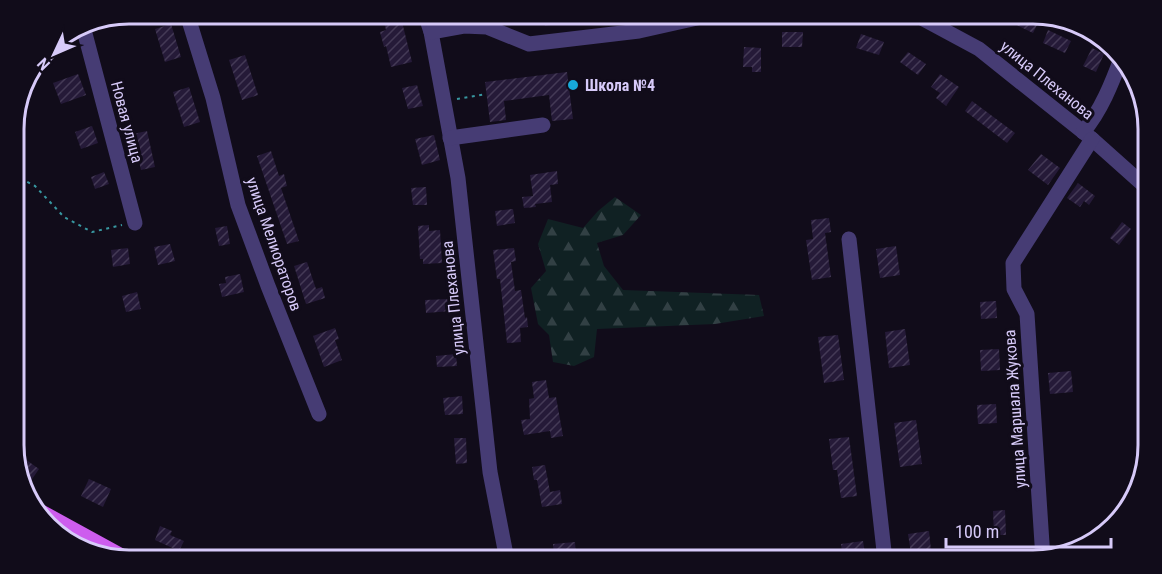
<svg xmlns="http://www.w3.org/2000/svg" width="1162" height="574" font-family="'Roboto Condensed',sans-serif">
  <defs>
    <pattern id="forest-firs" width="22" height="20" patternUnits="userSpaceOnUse" patternTransform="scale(1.5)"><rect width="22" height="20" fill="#102123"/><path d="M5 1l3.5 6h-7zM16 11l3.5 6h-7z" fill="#324044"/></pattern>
    <pattern id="building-hatch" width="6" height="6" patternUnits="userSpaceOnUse" patternTransform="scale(1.5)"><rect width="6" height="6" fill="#251a38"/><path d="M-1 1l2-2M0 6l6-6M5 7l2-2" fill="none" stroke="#443a56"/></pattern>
  </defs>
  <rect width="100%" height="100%" fill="#110c1a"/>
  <!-- forest -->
  <path fill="url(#forest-firs)" d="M615 197 641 215 623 235 597 243 604 266 623 290 759 295 764 316 715 324 597 329 594 357 574 366 553 362 549 335 538 324 531 288 546 271 538 244 548 219 583 228 598 211Z"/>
  <!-- building -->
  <g fill="url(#building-hatch)">
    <path d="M382 14H400L412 62 391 67 386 46 384 47 380 32 386 30Z"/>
    <path d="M542 14H564L566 22 545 26Z"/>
    <path d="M1009 14H1025L1024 16 1038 23 1033 33 1006 20Z"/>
    <path d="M171 24 181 57 165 62 155 29Z"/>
    <path d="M1048 30 1071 41 1065 53 1043 43Z"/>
    <path d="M782 32H803L802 47H782Z"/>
    <path d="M861 34 884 42 879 55 856 48Z"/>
    <path d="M744 47 761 48V72H752V67H743Z"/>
    <path d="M1092 48 1104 54 1096 72 1083 66Z"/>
    <path d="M908 52 926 64 918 75 900 62Z"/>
    <path d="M245 55 258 95 242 100 229 60Z"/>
    <path d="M567 72 573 119 552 121 549 95 504 101 506 120 490 122 485 82Z"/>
    <path d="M78 74 86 95 61 104 53 83Z"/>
    <path d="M940 74 959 87 946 106 936 98 940 93 931 87Z"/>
    <path d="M417 85 423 106 408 109 402 88Z"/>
    <path d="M189 87 200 122 184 127 173 92Z"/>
    <path d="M972 101 1015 133 1007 143 965 111Z"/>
    <path d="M92 126 98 143 81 149 75 132Z"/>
    <path d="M147 131 155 167 141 170 133 134Z"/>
    <path d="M434 135 440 160 422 165 415 139Z"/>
    <path d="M271 151 279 176 284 174 287 186 281 188 299 241 287 244 257 156Z"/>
    <path d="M1041 154 1060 168 1048 185 1028 170Z"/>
    <path d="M557 171 558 184 550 185 552 202 535 204 536 207 524 208 522 197 533 196 530 175Z"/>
    <path d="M104 172 109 184 95 189 91 177Z"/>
    <path d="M1078 183 1095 196 1089 205 1084 201 1080 207 1067 198Z"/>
    <path d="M426 187 427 205H413L411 188Z"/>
    <path d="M513 209 515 223 497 226 495 211Z"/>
    <path d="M829 218 831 232 825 233 831 277 812 280 806 240 813 239 811 220Z"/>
    <path d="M1122 222 1131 229 1119 245 1110 238Z"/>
    <path d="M429 225V231L440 230 442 263 423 264V259H420L418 226Z"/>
    <path d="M227 226 230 244 219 246 215 228Z"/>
    <path d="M170 244 175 261 158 265 154 247Z"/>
    <path d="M896 246 900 275 880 278 876 249Z"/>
    <path d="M128 248 130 264 113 267 111 250Z"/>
    <path d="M514 248 516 261 511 262 515 291 521 290 525 318 527 317 528 327 520 328 521 342 507 343 500 279H497L493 250Z"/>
    <path d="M307 262 316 289 322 287 325 298 306 304 294 266Z"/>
    <path d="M240 274 244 292 222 297 219 284 226 283 225 277Z"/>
    <path d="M137 292 141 309 126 312 122 296Z"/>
    <path d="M450 299 451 311 426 313 425 300Z"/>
    <path d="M996 301 997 318 981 319 980 302Z"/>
    <path d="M335 328 339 339 335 340 342 360 324 367 313 336Z"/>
    <path d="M905 329 910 365 889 368 885 332Z"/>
    <path d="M838 335 844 380 824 383 818 337Z"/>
    <path d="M999 349 1000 370 981 371 980 350Z"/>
    <path d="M456 354 457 366 437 367 436 356Z"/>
    <path d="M1071 371 1073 392 1050 394 1048 373Z"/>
    <path d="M546 380 549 398 556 397 563 436 551 438 550 431 524 435 521 420 530 419 529 399 534 398 532 382Z"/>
    <path d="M462 396 463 414 445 415 443 398Z"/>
    <path d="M996 404 997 423 978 424 977 405Z"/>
    <path d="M916 420 922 464 900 467 894 423Z"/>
    <path d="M849 437 857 496 841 498 837 470H833L829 439Z"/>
    <path d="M454 438H466L467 463 456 464Z"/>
    <path d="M25 459 39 469 28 485 23 482 18 469Z"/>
    <path d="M545 465 550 492 560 490 562 504 542 507 537 480H534L532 467Z"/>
    <path d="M89 479 111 489 103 507 81 496Z"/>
    <path d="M1005 510 1006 535H994L993 511Z"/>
    <path d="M160 526 172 531 170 535 184 541 179 551 155 540Z"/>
    <path d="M929 531 932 560H912L908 534Z"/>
    <path d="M863 541 866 560H843L841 544Z"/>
    <path d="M575 542 576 556 554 558 553 544Z"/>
  </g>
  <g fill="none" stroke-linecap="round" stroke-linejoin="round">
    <!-- path -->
    <g stroke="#3897a0" stroke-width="2" stroke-dasharray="3 4.5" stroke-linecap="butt">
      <path d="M457 99 486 94"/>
      <path d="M14 175 35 186 64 217 92 232 122 225"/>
    </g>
    <!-- minor -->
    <g stroke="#463c74" stroke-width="15">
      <path d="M187 14 213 98 238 205 268 286 319 414"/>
      <path d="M425 14 431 32 458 178 490 472 507 560"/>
      <path d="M914 14 979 49 1092 139 1148 189"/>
      <path d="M84 30 135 223"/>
      <path d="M431 32 464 26 487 27 529 44 639 31 715 14"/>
      <path d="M1083 132C1101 111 1112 83 1122 56"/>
      <path d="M450 138 543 125"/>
      <path d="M849 239 885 560"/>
      <path d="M1043 559 1027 314 1014 289 1013 263 1092 139"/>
    </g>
    <!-- major -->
    <path stroke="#cd5dee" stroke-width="15" d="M34 508 129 560"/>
  </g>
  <!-- markers -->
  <circle fill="#17a9d9" stroke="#110c1a" stroke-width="2" cx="573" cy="85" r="6"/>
  <g text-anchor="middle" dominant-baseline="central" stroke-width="6" stroke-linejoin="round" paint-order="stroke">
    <!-- street labels -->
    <g font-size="16" fill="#d7caf9" stroke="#110c1a">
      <text transform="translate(1047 80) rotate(39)">улица Плеханова</text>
      <text transform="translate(127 122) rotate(75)">Новая улица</text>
      <text transform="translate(274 244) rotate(71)">улица Мелиораторов</text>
      <text transform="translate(453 298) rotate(-96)">улица Плеханова</text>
      <text transform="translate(1015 409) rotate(-94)">улица Маршала Жукова</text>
    </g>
    <!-- poi labels -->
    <g font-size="16" font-weight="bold" fill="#d7caf9" stroke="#110c1a" text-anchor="start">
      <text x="585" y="85">Школа №4</text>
    </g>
  </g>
  <!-- crop -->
  <path d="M0 0H1162V574H0ZM129 24H1033A105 105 0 0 1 1138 129V445A105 105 0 0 1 1033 550H129A105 105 0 0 1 24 445V129A105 105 0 0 1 129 24Z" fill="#110c1a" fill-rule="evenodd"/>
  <path fill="none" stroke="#d7caf9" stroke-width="3" d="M129 24H1033A105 105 0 0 1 1138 129V445A105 105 0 0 1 1033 550H129A105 105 0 0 1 24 445V129A105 105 0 0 1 129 24Z"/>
  <!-- north arrow -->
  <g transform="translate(54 54) rotate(226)" stroke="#110c1a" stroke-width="4.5" paint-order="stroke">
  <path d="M0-4.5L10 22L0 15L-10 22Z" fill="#d7caf9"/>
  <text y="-9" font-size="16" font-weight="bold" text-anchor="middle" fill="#d7caf9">N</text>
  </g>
  <!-- scale -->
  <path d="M946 538v9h165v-9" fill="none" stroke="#d7caf9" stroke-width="3"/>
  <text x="955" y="538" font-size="18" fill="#d7caf9" stroke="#110c1a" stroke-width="4.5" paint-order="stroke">100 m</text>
</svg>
